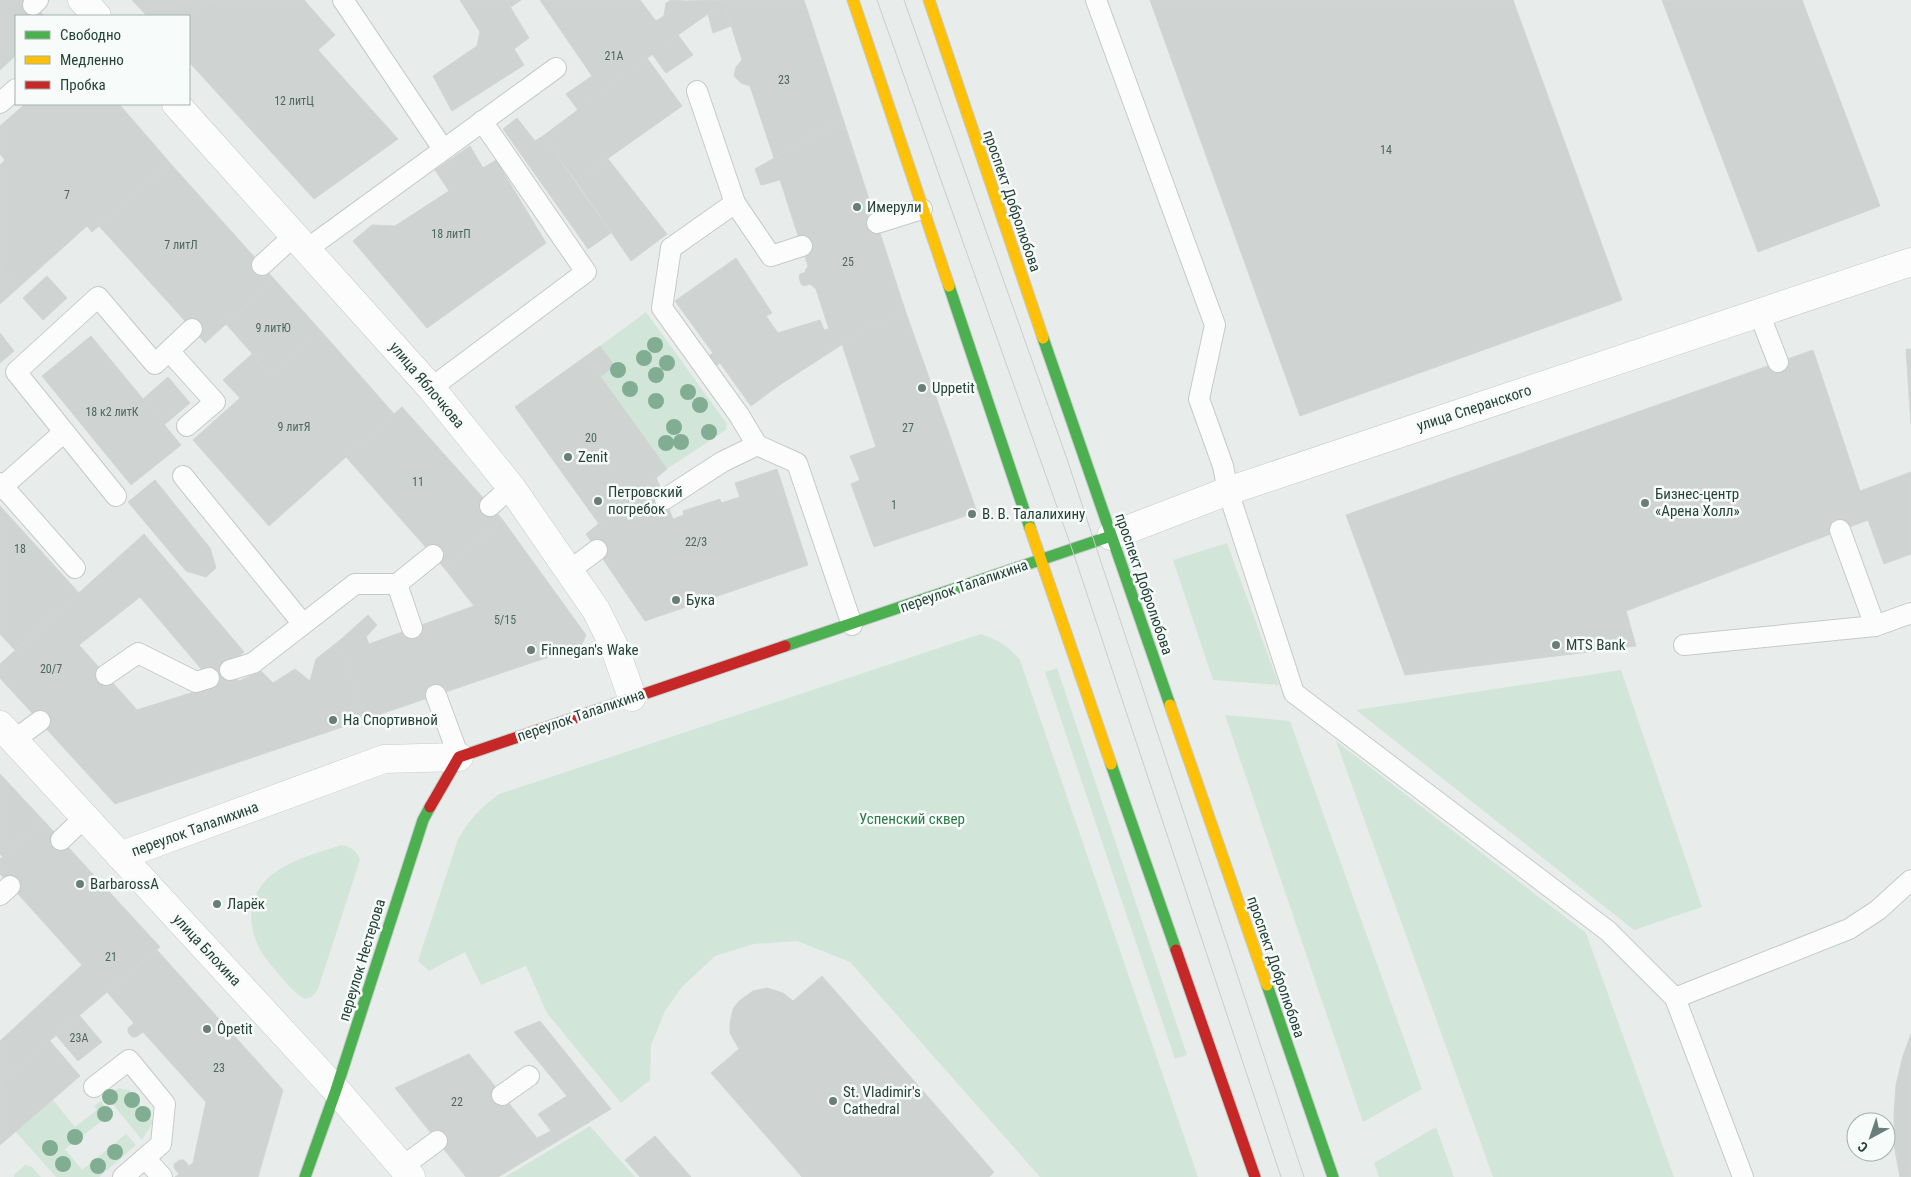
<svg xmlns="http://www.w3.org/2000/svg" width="1911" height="1177" font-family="'Roboto Condensed',sans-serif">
  <rect width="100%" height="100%" fill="#e8edeb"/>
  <!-- green -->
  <g fill="#d1e6d8">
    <path d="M646 312 727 424 726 430 667 469 601 376 614 366 600 346Z"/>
    <path d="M1227 543 1279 685 1213 680 1173 560Z"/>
    <path d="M981 634C998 640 1009 646 1020 660L1198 1177H1040L850 962 797 941 754 944 715 956 682 987 665 1011 651 1045 650 1080 621 1103 547 1013 526 966 481 985 465 952 429 971 418 961 458 839C469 820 481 807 499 794Z"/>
    <path d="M1057 668 1187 1055 1175 1059 1045 672Z"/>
    <path d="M1621 670 1702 907 1634 930 1356 710Z"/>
    <path d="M1225 715 1290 721 1422 1089 1363 1122Z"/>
    <path d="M1336 741 1586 933 1674 1177H1493Z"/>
    <path d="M341 845C352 847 356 850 360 860L318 989 312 997 305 999C290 991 281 976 270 964 244 933 243 891 280 869 299 857 321 852 341 845Z"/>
    <path d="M118 1088 129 1090 153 1122 142 1140 107 1097Z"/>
    <path d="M52 1099 75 1127 97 1110 94 1106 101 1101 111 1114 65 1149 82 1170 126 1134 136 1145 99 1177H56L15 1131Z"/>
    <path d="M590 1126 635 1177H505Z"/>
    <path d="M1436 1127 1454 1177H1379L1374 1163Z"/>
    <path d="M25 1165 32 1167 41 1177H14V1175Z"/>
  </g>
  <!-- building -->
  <g fill="#cfd4d2" stroke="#d1d6d4" fill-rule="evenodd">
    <path d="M0 0H29L44 16H16V55L0 70Z"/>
    <path d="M132 0H214L188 16H147Z"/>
    <path d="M214 0H304L335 35 318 50 398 139 314 199 189 62 188 16Z"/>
    <path d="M460 0H506L529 38 514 49 524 65 452 111 433 76 477 46 480 32Z"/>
    <path d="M506 0H521L511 7Z"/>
    <path d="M540 0H640L656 21 664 16 666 3 671 0 686 1 728 0 678 35 578 110 566 94 592 76Z"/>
    <path d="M728 0H804L843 119 774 158 750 86 741 83 734 76 736 67 742 60 724 3Z"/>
    <path d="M1150 0H1513L1622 300 1300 416Z"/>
    <path d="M1662 0H1802L1880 206 1758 252Z"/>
    <path d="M724 3 731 26 713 33 708 14Z"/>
    <path d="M678 35 693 55 666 73 652 54Z"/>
    <path d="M647 58 682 106 576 181 543 136Z"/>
    <path d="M25 104H119L170 163 92 232 87 226 19 287 0 266V165L5 160 0 154V126Z"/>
    <path d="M517 118 535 141 543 136 611 233 588 249 503 129Z"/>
    <path d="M843 119 906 313 869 327 778 386 751 406 720 363 713 367 706 358 713 353 675 301 736 258 772 313 766 316 778 333 820 320 824 330 829 329 816 289 810 284 804 286 801 284 799 277 800 274 806 272 805 271 808 266 780 180 761 185 755 169Z"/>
    <path d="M470 146 483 168 496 160 546 243 427 328 353 241 372 225 395 226 449 191 435 170Z"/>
    <path d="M608 159 667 234 631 261 576 181Z"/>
    <path d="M170 163 275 280 205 343 99 226Z"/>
    <path d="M0 266 19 287 0 304Z"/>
    <path d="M47 276 67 298 43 320 23 298Z"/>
    <path d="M275 280 321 331 271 375 226 324Z"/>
    <path d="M906 313 977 512 874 547 851 484 860 480 850 456 876 447 842 344 869 327Z"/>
    <path d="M321 331 394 414 269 526 193 440 240 398 223 380 252 354 271 375Z"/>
    <path d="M0 333 14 351 0 363Z"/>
    <path d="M91 336 181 445 131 485 42 376Z"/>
    <path d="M600 346 615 366 601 376 586 356Z"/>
    <path d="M1906 349H1911V424Z"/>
    <path d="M1813 350 1860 491 1911 472V554L1884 564 1868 520 1626 611 1636 646 1405 675 1346 515Z"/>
    <path d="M586 356 667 469 599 524 515 407Z"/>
    <path d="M168 377 190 403 164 425 143 399Z"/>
    <path d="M402 407 502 519 445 569 346 457Z"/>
    <path d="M777 469 808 565 645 621 586 534 656 477 673 519 684 515 683 511 720 499 721 503 740 497 735 483Z"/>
    <path d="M155 480 210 548 216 568 206 577 186 571 128 502Z"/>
    <path d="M0 506 79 593 15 650 0 634Z"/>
    <path d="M502 519 586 635 581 646 366 719 339 641 368 615 377 625 366 637 369 644 474 606 445 569Z"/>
    <path d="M144 534 244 652 227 666 239 681 261 671 273 683 295 669 310 681 316 659 339 641 366 719 115 804 0 678V664ZM140 597 209 678 216 685 137 710 79 645Z"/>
    <path d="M0 774 43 820 3 857 0 854Z"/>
    <path d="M43 820 160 947 0 1083V1041L82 965 0 874V859Z"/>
    <path d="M157 950 283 1090 258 1177H175L179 1174 174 1168V1164L180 1160H184L189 1166 193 1163 206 1102 143 1032 136 1037H132L128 1032V1028L134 1023 107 992Z"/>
    <path d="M822 976 994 1172 989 1177H802L711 1073 739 1049 730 1033V1023L733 1009 739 1001 753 991 767 988 783 993 793 1001Z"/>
    <path d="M79 1015 102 1042 78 1061 56 1035Z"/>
    <path d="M540 1021 611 1109 498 1177H466L395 1088 469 1054 537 1138 551 1131 538 1114 567 1096 514 1032Z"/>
    <path d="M1911 1034V1177H1900L1894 1145V1115L1896 1085 1903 1056Z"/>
    <path d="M49 1040 80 1076 0 1145V1083Z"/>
    <path d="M655 1136 691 1177H640L625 1160Z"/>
  </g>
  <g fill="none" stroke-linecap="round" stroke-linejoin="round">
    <defs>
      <g id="lane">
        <path d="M343 0 443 149"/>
        <path d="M1096 0 1215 325 1199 399 1223 466 1228 491 1294 693 1608 931 1675 998 1743 1177"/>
        <path d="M33 5 38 0"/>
        <path d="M697 91 735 203 771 256 802 246"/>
        <path d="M0 103 16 89"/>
        <path d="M735 203 671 248 662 308 739 415 757 445"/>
        <path d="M877 223 922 209"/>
        <path d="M307 249 556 68"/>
        <path d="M262 265 295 235"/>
        <path d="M1759 313 1778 362"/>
        <path d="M169 351 215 402 187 426"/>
        <path d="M431 388 586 272 482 121"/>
        <path d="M183 476 303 624"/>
        <path d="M0 483 75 568"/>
        <path d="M0 489 64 432"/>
        <path d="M116 496 16 372 98 297 155 364 192 329"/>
        <path d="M665 499 722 462 757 445 797 463 852 625"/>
        <path d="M490 506 511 487"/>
        <path d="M1840 530 1875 626"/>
        <path d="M570 570 597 550"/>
        <path d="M397 584 412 628"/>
        <path d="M1684 645 1875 626 1911 613"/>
        <path d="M230 670 253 663 355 584H397L433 555"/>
        <path d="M106 675 138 653 196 682 209 678"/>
        <path d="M436 695 459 757"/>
        <path d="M14 740 40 721"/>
        <path d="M61 840 85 817"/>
        <path d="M0 895 10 886"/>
        <path d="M1675 998 1849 929 1878 910 1911 880"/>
        <path d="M94 1087 129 1060 165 1104 161 1144 123 1177"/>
        <path d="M502 1095 529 1076"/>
        <path d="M145 1158 162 1177"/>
        <path d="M402 1167 437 1141"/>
      </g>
      <g id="street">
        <path d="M82 0 97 16"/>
        <path d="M176 104 431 388 511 487 596 610 614 646 632 697"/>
        <path d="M1111 536 1228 491 1911 262"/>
        <path d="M0 725 336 1090 411 1177"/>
        <path d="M120 856 384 759 459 757"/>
      </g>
      <g id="fast">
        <path d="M949 286 1030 528"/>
        <path d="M1043 338 1170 705"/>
        <path d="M785 646 1111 536"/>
        <path d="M1111 764 1176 950"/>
        <path d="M1267 985 1333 1177"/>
        <path d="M305 1177 336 1090 423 820 430 807"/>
      </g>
      <g id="slow">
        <path d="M853 0 949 286"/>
        <path d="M929 0 1043 338"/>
        <path d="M1030 528 1111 764"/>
        <path d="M1170 705 1267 985"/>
      </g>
      <g id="jam">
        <path d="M430 807 459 757 785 646"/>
        <path d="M1176 950 1255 1177"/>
      </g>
    </defs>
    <!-- lane casing -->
    <use href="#lane" stroke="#c5cac8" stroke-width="22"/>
    <!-- street casing -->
    <use href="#street" stroke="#c5cac8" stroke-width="29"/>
    <!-- fast casing -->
    <use href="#fast" stroke="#c3ccc9" stroke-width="13"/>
    <!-- slow casing -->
    <use href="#slow" stroke="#c3ccc9" stroke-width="13"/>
    <!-- jam casing -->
    <use href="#jam" stroke="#c3ccc9" stroke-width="13"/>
    <!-- lane -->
    <use href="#lane" stroke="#fcfcfc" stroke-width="20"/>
    <!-- street -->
    <use href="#street" stroke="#fcfcfc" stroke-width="28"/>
    <!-- fast -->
    <use href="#fast" stroke="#4caf50" stroke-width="11"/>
    <!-- slow -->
    <use href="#slow" stroke="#ffc107" stroke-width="11"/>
    <!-- jam -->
    <use href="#jam" stroke="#c62828" stroke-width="11"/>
    <!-- tram -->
    <g stroke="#c9cdcc" stroke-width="1">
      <path d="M877 0 1072 549 1281 1177"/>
      <path d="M904 0 1067 459 1304 1177"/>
    </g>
  </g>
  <!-- trees -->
  <g fill="#81ae93">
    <circle cx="655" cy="345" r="8"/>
    <circle cx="644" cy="358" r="8"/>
    <circle cx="667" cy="363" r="8"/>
    <circle cx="618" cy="370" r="8"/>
    <circle cx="656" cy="375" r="8"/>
    <circle cx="630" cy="389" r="8"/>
    <circle cx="688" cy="392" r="8"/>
    <circle cx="656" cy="401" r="8"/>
    <circle cx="700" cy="405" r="8"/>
    <circle cx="674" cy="427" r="8"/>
    <circle cx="709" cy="432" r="8"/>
    <circle cx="681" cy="442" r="8"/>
    <circle cx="666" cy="443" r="8"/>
    <circle cx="110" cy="1097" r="8"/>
    <circle cx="132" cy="1100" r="8"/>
    <circle cx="105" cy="1114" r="8"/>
    <circle cx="143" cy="1114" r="8"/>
    <circle cx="75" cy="1137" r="8"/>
    <circle cx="50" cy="1148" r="8"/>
    <circle cx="115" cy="1152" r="8"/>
    <circle cx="63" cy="1164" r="8"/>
    <circle cx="98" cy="1166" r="8"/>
  </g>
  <!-- markers -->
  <g fill="#697e78" stroke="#f7fbf9" stroke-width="2">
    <circle cx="857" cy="207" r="5"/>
    <circle cx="922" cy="388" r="5"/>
    <circle cx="568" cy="457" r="5"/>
    <circle cx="598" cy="501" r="5"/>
    <circle cx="1645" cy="503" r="5"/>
    <circle cx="972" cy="514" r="5"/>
    <circle cx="676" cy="600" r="5"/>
    <circle cx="1556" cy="645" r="5"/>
    <circle cx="531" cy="650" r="5"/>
    <circle cx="333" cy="720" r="5"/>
    <circle cx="80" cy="884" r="5"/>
    <circle cx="217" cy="904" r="5"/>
    <circle cx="207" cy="1029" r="5"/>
    <circle cx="833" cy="1101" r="5"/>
  </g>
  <g text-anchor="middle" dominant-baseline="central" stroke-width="5" stroke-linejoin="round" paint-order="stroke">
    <!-- number labels -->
    <g font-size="12" fill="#506761">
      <text x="614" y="56">21А</text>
      <text x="784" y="80">23</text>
      <text x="294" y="101">12 литЦ</text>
      <text x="1386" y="150">14</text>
      <text x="67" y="195">7</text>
      <text x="451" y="234">18 литП</text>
      <text x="181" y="245">7 литЛ</text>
      <text x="848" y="262">25</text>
      <text x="273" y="328">9 литЮ</text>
      <text x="112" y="412">18 к2 литК</text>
      <text x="294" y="427">9 литЯ</text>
      <text x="908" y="428">27</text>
      <text x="591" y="438">20</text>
      <text x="418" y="482">11</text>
      <text x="894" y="505">1</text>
      <text x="696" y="542">22/3</text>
      <text x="20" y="549">18</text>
      <text x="505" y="620">5/15</text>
      <text x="51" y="669">20/7</text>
      <text x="111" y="957">21</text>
      <text x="79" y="1038">23А</text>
      <text x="219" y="1068">23</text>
      <text x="457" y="1102">22</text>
    </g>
    <!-- street labels -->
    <g font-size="15" fill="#24423a" stroke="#f7fbf9">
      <text transform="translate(1012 201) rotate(71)">проспект Добролюбова</text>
      <text transform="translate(427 385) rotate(50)">улица Яблочкова</text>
      <text transform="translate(1474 408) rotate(-18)">улица Сперанского</text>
      <text transform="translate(1144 584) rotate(71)">проспект Добролюбова</text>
      <text transform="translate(964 586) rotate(-19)">переулок Талалихина</text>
      <text transform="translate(581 715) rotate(-19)">переулок Талалихина</text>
      <text transform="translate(195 829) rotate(-20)">переулок Талалихина</text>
      <text transform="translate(207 950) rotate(47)">улица Блохина</text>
      <text transform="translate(362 960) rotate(-73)">переулок Нестерова</text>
      <text transform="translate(1276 967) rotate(71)">проспект Добролюбова</text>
    </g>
    <!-- poi labels -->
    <g font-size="15" fill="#24423a" stroke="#f7fbf9" text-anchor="start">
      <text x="867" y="207">Имерули</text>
      <text x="932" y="388">Uppetit</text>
      <text x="578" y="457">Zenit</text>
      <text x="608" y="492">Петровский<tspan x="608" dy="17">погребок</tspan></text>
      <text x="1655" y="494">Бизнес-центр<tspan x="1655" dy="17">«Арена Холл»</tspan></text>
      <text x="982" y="514">В. В. Талалихину</text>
      <text x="686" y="600">Бука</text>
      <text x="1566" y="645">МТS Bank</text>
      <text x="541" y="650">Finnegan's Wake</text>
      <text x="343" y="720">На Спортивной</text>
      <text x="90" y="884">BarbarossA</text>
      <text x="227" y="904">Ларёк</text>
      <text x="217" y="1029">Ôpetit</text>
      <text x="843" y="1092">St. Vladimir's<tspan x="843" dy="17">Cathedral</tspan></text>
    </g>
    <!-- park labels -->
    <g font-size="15" fill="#2d7a4b" stroke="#f7fbf9">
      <text x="912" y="819">Успенский сквер</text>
    </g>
  </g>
  <!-- legend -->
  <rect x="15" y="15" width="175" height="90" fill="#f7fbf9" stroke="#a3b1ad"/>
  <rect x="25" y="31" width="25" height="8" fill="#4caf50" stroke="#a3b1ad"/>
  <text x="60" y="40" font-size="15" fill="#24423a">Свободно</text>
  <rect x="25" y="56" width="25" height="8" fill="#ffc107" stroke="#a3b1ad"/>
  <text x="60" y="65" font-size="15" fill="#24423a">Медленно</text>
  <rect x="25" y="81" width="25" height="8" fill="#c62828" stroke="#a3b1ad"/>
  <text x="60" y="90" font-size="15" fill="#24423a">Пробка</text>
  <!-- north arrow -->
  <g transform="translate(1871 1137) rotate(220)"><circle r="24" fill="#f7fbf9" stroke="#a3b1ad"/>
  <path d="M0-4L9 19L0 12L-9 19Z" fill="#697e78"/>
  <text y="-8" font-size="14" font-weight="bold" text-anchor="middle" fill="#24423a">С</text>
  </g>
</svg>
